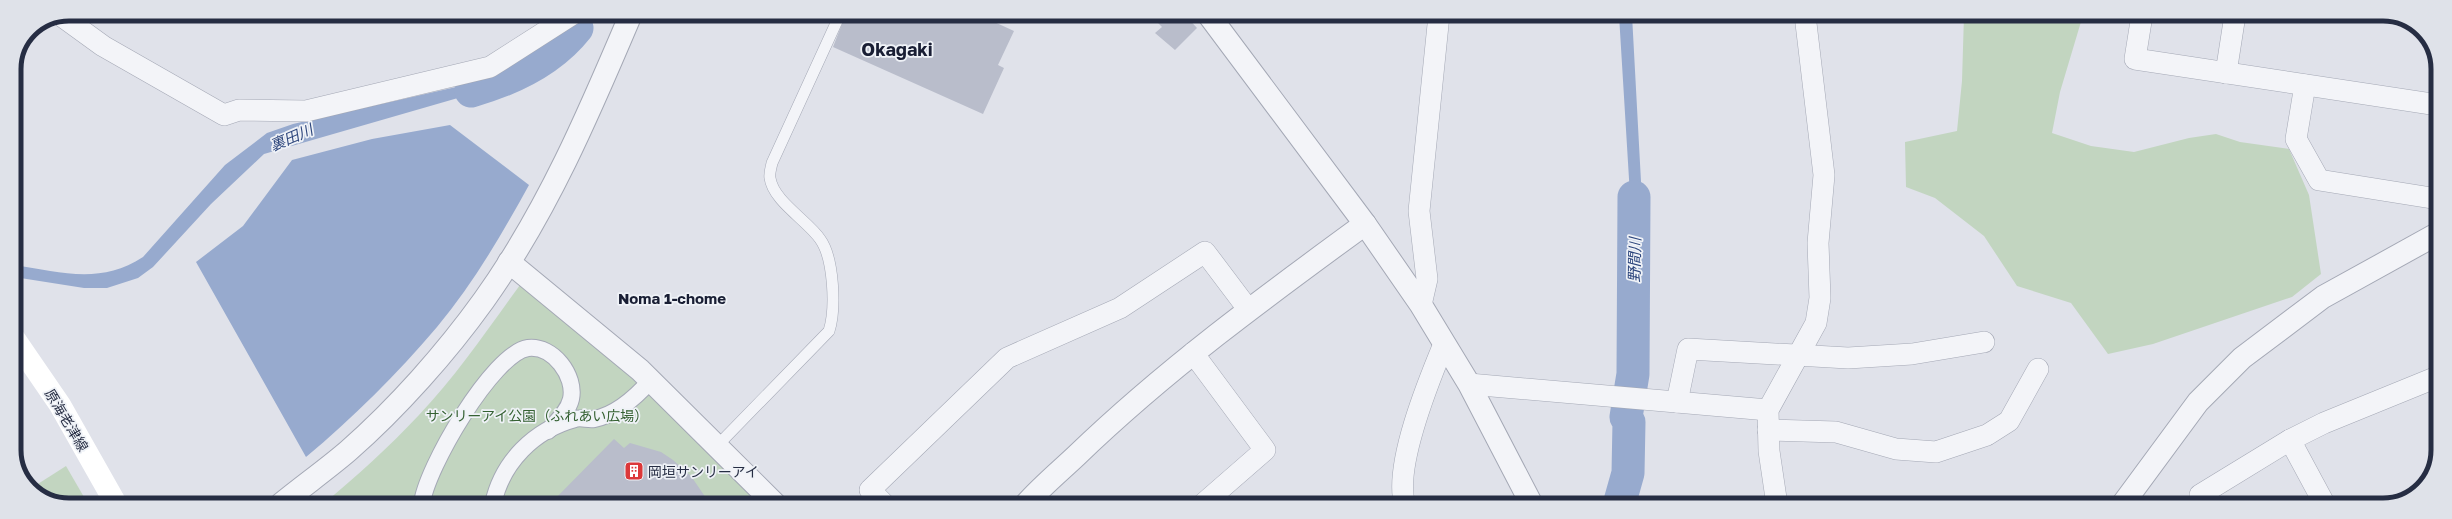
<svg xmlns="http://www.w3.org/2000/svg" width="2452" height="519" font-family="'Golos Text','Noto Sans JP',sans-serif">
  <rect width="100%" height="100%" fill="#e0e2ea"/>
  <!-- green -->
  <g fill="#c2d5c0">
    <path d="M1964 15H2083L2060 92 2052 133 2091 146 2134 152 2189 138 2216 134 2240 142 2289 149 2309 195 2321 274 2292 297 2153 344 2108 354 2071 303 2017 286 1984 236 1935 198 1906 187 1905 142 1957 131 1962 81Z"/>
    <path d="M520 285 620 366 761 504H323C357 476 389 447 419 415 457 375 488 329 520 285Z"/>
    <path d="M66 466 88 504H58L30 489Z"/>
  </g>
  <!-- water -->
  <g fill="#97aace">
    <path d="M585 14H598L588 30 565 48 531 63 496 87 264 154 211 204 153 267 138 278 107 288H84L14 277V265C61 272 100 285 143 257L225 165 267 133 293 124 487 80 573 28Z"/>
    <path d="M1619 15H1632L1646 274 1631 452 1622 505H1615L1623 456 1625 385 1635 327 1636 263 1632 228Z"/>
    <path d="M450 125 529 185C502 234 473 284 437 327 397 374 353 418 306 457L196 262 243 226 292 160 372 139Z"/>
  </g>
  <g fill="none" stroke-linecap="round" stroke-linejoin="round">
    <!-- river -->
    <g stroke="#97aace" stroke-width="33">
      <path d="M471 91C510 80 551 61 577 28"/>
      <path d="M1619 505 1628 473 1629 422 1626 417 1633 374 1634 197"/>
    </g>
  </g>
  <!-- building -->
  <g fill="#b9bdcb">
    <path d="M846 14H977L1014 31 998 65 1004 68 983 114 833 47Z"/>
    <path d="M1170 14H1184L1197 28 1175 50 1155 33 1162 27 1158 23Z"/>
    <path d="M614 439 624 448 630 443 661 452 673 460 691 476 710 504H550Z"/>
  </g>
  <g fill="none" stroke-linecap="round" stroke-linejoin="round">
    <defs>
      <path id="service" d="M717 446 829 331C836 309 834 258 820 239 808 221 773 201 770 178 769 174 771 168 772 163L837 21"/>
      <g id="pedestrian">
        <path d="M422 504C425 470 493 353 528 348 553 345 576 376 571 399 568 412 556 422 548 431"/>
        <path d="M493 504C502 462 534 430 575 419 581 417 588 420 594 419 616 415 636 397 651 380"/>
      </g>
      <g id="minor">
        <path d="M2142 15 2135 59 2438 105"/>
        <path d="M63 17 103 46 224 115 239 110 306 111 490 67 573 14"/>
        <path d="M2226 73 2235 15"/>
        <path d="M2305 85 2296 139 2319 180 2438 199"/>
        <path d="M1421 305 1427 279 1419 211 1439 15"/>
        <path d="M1193 353 1265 450 1203 504"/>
        <path d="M1469 384 1768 410"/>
        <path d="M1677 402 1688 349 1848 358 1912 354 1984 342"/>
        <path d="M1768 430 1836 432 1896 449 1936 452 1987 435 2009 421 2038 369"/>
        <path d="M2290 440 2325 505"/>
        <path d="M884 504 870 490 1007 358 1120 308 1205 252 1248 309"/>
        <path d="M1405 505C1393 467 1429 380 1444 344"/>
        <path d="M1777 505 1769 451 1768 410 1816 323 1820 298 1818 243 1824 175 1805 15"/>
        <path d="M2206 505 2200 495 2290 440 2324 423 2437 377"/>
      </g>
      <g id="tertiary">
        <path d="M1208 14 1365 224 1421 305 1469 384 1532 505"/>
        <path d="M509 262 640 370 775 504"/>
        <path d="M281 504C303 486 327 469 348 451 397 408 446 353 484 300 547 212 589 113 631 14"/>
        <path d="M1026 504C1041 487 1059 472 1076 456 1165 370 1265 297 1365 224"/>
        <path d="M2122 505 2198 402 2242 358 2323 297 2437 234"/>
      </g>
    </defs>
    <!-- service casing -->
    <use href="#service" stroke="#a4a8b5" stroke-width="12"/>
    <!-- pedestrian casing -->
    <use href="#pedestrian" stroke="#a4a8b5" stroke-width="18"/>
    <!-- minor casing -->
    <use href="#minor" stroke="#a4a8b5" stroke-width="22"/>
    <!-- tertiary casing -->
    <use href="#tertiary" stroke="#a4a8b5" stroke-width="24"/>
    <!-- service -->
    <use href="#service" stroke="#f3f4f8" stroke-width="11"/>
    <!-- pedestrian -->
    <use href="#pedestrian" stroke="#f3f4f8" stroke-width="16"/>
    <!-- minor -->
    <use href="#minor" stroke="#f3f4f8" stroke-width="21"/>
    <!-- tertiary -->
    <use href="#tertiary" stroke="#f3f4f8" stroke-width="22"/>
    <!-- secondary -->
    <path stroke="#fff" stroke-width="22" d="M14 338 60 405 116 504"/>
  </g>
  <!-- icons -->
  <defs>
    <symbol id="building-square" viewBox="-11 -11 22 22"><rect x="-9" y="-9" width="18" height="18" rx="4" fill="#dc383a" stroke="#eff2f7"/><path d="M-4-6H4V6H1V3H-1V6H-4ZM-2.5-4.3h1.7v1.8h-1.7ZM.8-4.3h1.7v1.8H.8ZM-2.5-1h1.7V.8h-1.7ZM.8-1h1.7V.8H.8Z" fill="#fff"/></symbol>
  </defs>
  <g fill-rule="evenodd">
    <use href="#building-square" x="623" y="460" width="22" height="22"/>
  </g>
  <g text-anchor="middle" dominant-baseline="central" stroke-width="3.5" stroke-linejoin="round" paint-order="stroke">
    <!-- park labels -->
    <g font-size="14" fill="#356132" stroke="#eff2f7">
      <text x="537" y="415">サンリーアイ公園（ふれあい広場）</text>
    </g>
    <!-- street labels -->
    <g font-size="14" fill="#262d43" stroke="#eff2f7">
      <text transform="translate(67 420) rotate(59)">原海老津線</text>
    </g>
    <!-- poi labels -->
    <g font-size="14" fill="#262d43" stroke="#eff2f7" text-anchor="start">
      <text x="648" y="471">岡垣サンリーアイ</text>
    </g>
    <!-- water labels -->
    <g font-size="15" font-style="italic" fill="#2c457c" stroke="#eff2f7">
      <text transform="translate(291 137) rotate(-23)">裏田川</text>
      <text transform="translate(1634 260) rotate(-89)">野間川</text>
    </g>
    <!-- neighbourhood labels -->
    <g font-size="15" font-weight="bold" fill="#191e34" stroke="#eff2f7">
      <text x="672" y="298">Noma 1-chome</text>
    </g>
    <!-- district labels -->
    <g font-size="18" font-weight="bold" fill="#191e34" stroke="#eff2f7">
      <text x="897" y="49">Okagaki</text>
    </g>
  </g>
  <!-- crop -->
  <path d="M0 0H2452V519H0ZM69 21H2383A48 48 0 0 1 2431 69V450A48 48 0 0 1 2383 498H69A48 48 0 0 1 21 450V69A48 48 0 0 1 69 21Z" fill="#dfe2e9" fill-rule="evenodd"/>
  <path fill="none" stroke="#262d43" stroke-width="5" d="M69 21H2383A48 48 0 0 1 2431 69V450A48 48 0 0 1 2383 498H69A48 48 0 0 1 21 450V69A48 48 0 0 1 69 21Z"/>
</svg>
